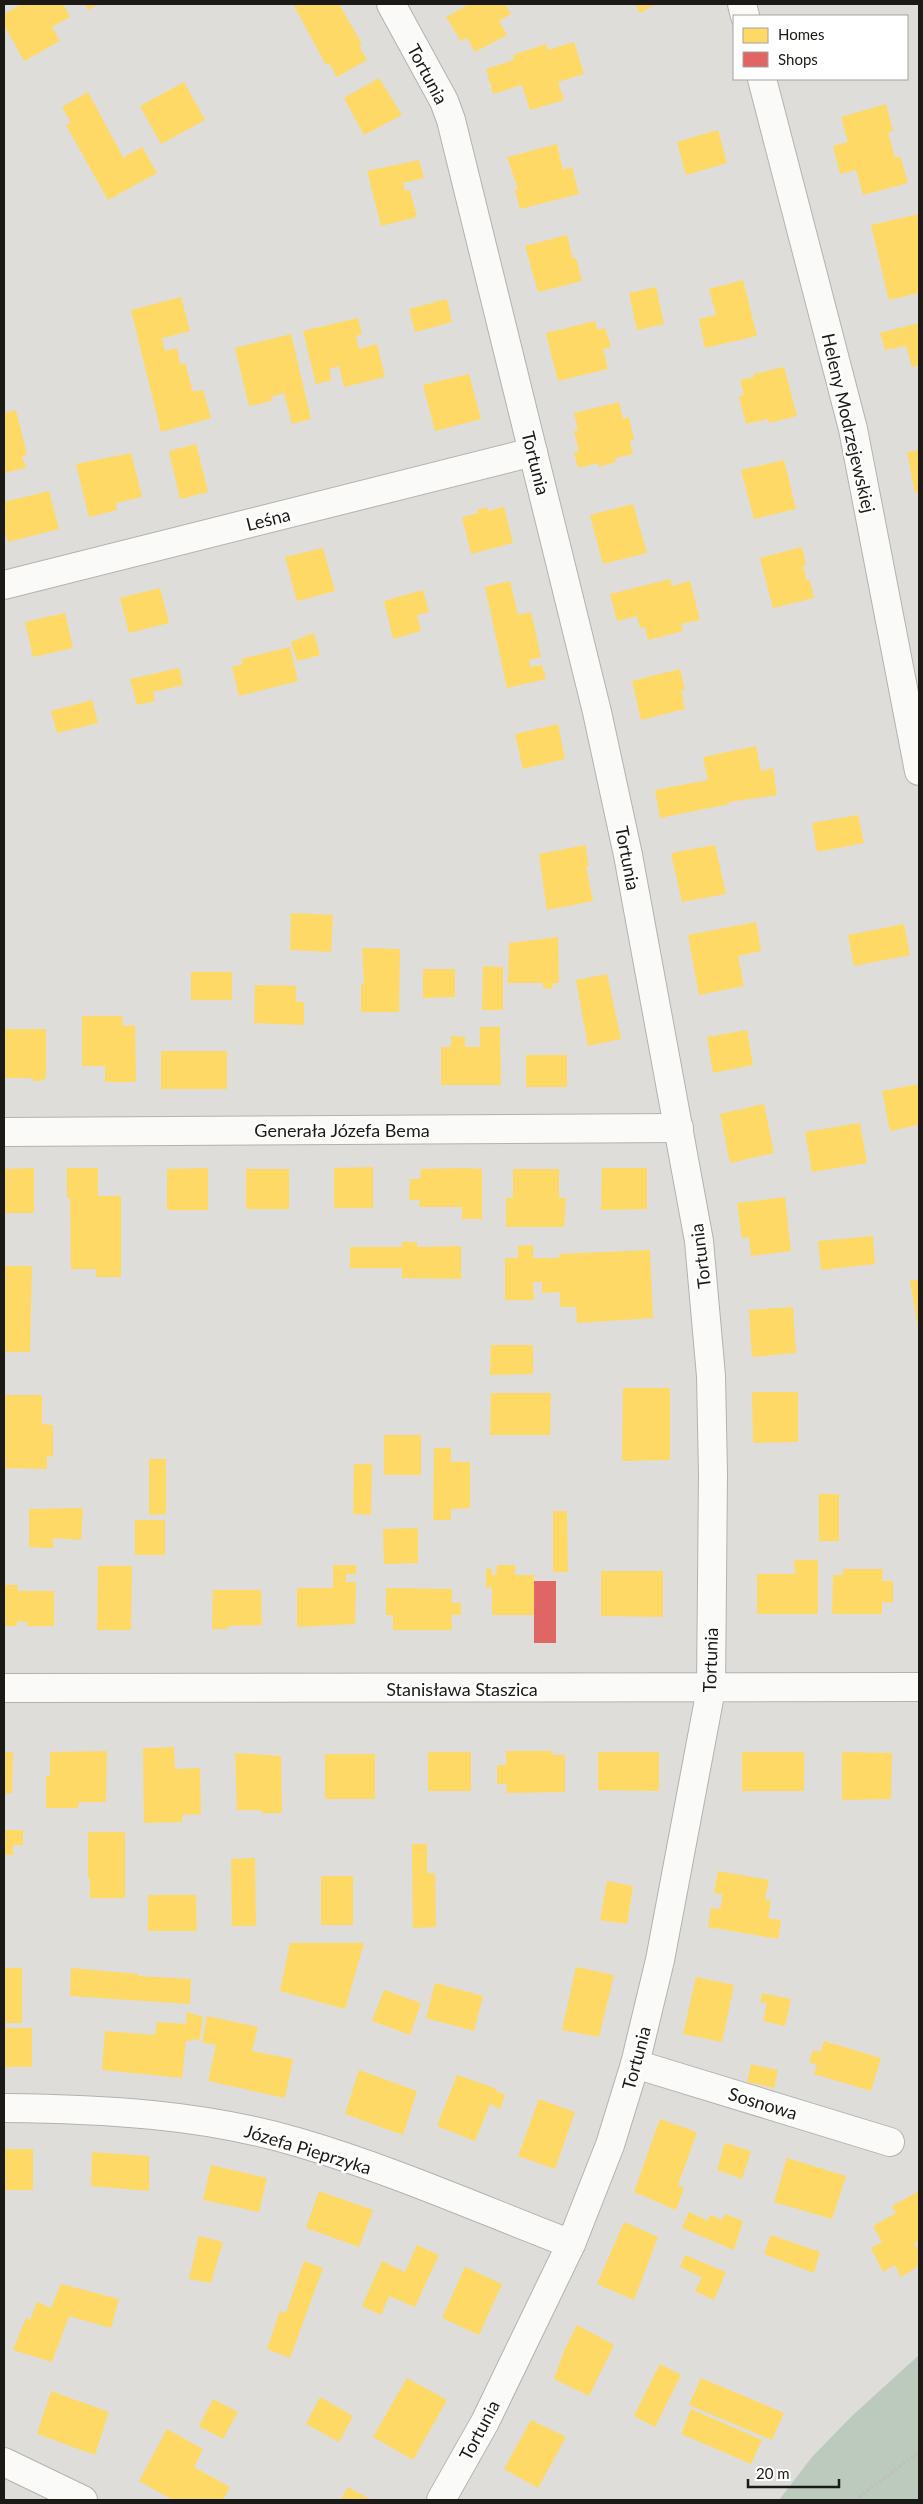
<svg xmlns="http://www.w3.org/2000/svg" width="923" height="2504" font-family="Lato,sans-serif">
  <rect width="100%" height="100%" fill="#dfddd9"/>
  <!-- green -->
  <path fill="#bcc9bd" d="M919 2355V2500H779L812 2457 852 2416Z"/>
  <!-- homes -->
  <g fill="#ffd966">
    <path d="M22 4H63L70 17 52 27 60 41 24 61 4 25V14Z"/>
    <path d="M85 4H100L88 10Z"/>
    <path d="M293 4H339L362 44 359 46 367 60 337 77 329 63 326 65Z"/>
    <path d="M470 4H505L511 14 499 21 507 35 475 52 467 38 461 41 446 17Z"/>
    <path d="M635 4H656L640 13Z"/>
    <path d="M574 42 584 74 558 82 564 100 530 110 522 85 493 94 486 69 514 60 513 55 546 44 548 50Z"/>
    <path d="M379 78 402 115 364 135 344 98Z"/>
    <path d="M184 82 205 120 161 144 140 106Z"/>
    <path d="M88 92 125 161 124 157 142 147 157 173 108 200 66 125 71 123 62 107Z"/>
    <path d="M886 104 893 131 888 132 895 158 900 156 908 183 863 195 856 170 840 174 833 146 848 142 841 117Z"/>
    <path d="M718 130 727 163 686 175 677 142Z"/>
    <path d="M557 144 563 170 572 167 579 194 520 209 515 190 518 189 507 157Z"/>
    <path d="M419 160 424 178 403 183 405 191 410 190 417 217 381 226 367 171Z"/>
    <path d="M919 214V293L889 300 871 225Z"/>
    <path d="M567 235 573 259 576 258 582 281 538 292 525 246Z"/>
    <path d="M743 280 757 336 705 348 699 319 716 315 709 289Z"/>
    <path d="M656 287 664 324 637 330 629 293Z"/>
    <path d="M181 297 190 331 162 338 165 351 177 348 180 364 185 363 193 392 203 390 211 418 161 432 131 310Z"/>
    <path d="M447 299 452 322 415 332 409 309Z"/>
    <path d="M358 318 362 334 356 336 359 349 377 344 385 377 344 387 339 366 329 369 332 380 316 384 303 331Z"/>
    <path d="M595 321 598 330 605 328 611 347 603 349 608 369 558 381 546 333Z"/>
    <path d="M919 323V365L912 367 906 346 885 350 880 333Z"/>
    <path d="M291 334 311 419 292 424 284 393 271 397 272 401 249 406 235 348Z"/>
    <path d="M784 367 797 416 769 423 768 419 746 424 739 396 744 395 740 380 754 377V374Z"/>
    <path d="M469 374 481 419 435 431 423 385Z"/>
    <path d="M619 402 623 419 629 417 634 440 630 441 633 454 615 458 616 462 599 467 598 463 578 468 574 452 579 451 574 431 578 430 574 413Z"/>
    <path d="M16 410 27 455 22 456 26 468 4 473V413Z"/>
    <path d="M196 444 208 492 180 499 169 451Z"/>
    <path d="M919 450V492L915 493 907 452Z"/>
    <path d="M131 453 142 497 116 503 117 510 89 517 76 464Z"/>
    <path d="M784 460 796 509 754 519 741 470Z"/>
    <path d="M49 491 59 529 8 542 4 527V502Z"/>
    <path d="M633 504 647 553 603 564 590 515Z"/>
    <path d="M487 507 488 511 504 507 513 543 471 554 462 517 478 513 477 510Z"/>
    <path d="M802 547 806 565 803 566 807 581 810 580 814 598 773 608 760 558Z"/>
    <path d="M323 548 335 591 297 601 285 557Z"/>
    <path d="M670 579 672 586 690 581 700 620 681 624 683 631 648 640 645 627 640 628 637 616 617 621 610 594Z"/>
    <path d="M510 581 518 615 531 612 541 657 529 660 530 667 542 665 546 679 507 688 485 587Z"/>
    <path d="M160 588 169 623 129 633 120 598Z"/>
    <path d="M423 590 429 612 417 615 421 631 393 639 384 601Z"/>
    <path d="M65 613 73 648 33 657 25 622Z"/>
    <path d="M314 633 320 655 297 661 291 642Z"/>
    <path d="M290 647 298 681 239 696 232 667 243 664 241 659Z"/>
    <path d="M179 668 183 685 153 692 155 701 137 705 130 679Z"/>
    <path d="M680 669 685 690H681L685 709 641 720 632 681Z"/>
    <path d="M92 700 98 723 57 733 51 711Z"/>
    <path d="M558 724 565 759 523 769 515 734Z"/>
    <path d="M756 746 761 771 773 768 777 795 729 802V804L660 818 655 790 708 780 703 757Z"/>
    <path d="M858 815 864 843 817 852 812 823Z"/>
    <path d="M585 845 589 866H586L593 901 547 910 539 854Z"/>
    <path d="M715 845 726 894 682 902 671 853Z"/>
    <path d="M291 913 333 915 331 952 290 950Z"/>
    <path d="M756 922 761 951 738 956 744 986 699 995 688 935Z"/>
    <path d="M904 924 910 955 854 966 848 935Z"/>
    <path d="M558 937 559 983H553L552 989 543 988V983H508L509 943Z"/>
    <path d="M362 948 400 949 399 1012H361V984H364Z"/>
    <path d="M483 966 503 967V1010H482Z"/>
    <path d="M423 969H455V997L423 998Z"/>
    <rect x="191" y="972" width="41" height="28"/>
    <path d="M607 974 621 1039 588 1046 576 980Z"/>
    <path d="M255 985 296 986V1002H304V1025L254 1023Z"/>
    <path d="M82 1016H122L123 1026 135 1025 136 1082H105V1066H82Z"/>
    <path d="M480 1027H500L501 1085H441V1047H451V1036L465 1037V1047H480Z"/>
    <path d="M4 1029H46V1078L41 1081H34L31 1078H4Z"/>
    <path d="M747 1030 753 1065 713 1073 707 1037Z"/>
    <rect x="161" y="1051" width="66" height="38"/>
    <rect x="526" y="1055" width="41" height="32"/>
    <path d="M919 1084V1125L890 1131 882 1091Z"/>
    <path d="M764 1104 774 1153 730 1163 720 1114Z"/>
    <path d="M860 1123 867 1163 812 1172 805 1132Z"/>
    <path d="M373 1167V1208H334V1168Z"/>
    <path d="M34 1168V1213H4V1169Z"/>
    <path d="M67 1168H98V1196H121V1277H96V1269H71L70 1198H67Z"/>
    <path d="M208 1168V1210H167V1169Z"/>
    <path d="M464 1168 482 1169V1219H462V1207H419L420 1200H409L410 1179H420L421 1169Z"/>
    <path d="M602 1168H647V1209L601 1210Z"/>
    <rect x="246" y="1169" width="43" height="40"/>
    <path d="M513 1169H559V1198H566L564 1227H506V1198H513Z"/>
    <path d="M785 1197 791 1251 751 1256 749 1237 742 1238 737 1203Z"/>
    <path d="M873 1236 875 1264 821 1270 818 1241Z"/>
    <path d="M402 1242H417V1247L461 1246V1279L402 1278V1268H350V1247H402Z"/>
    <path d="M533 1245V1258H559V1254L650 1250 653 1318 577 1323 576 1307H560V1292L542 1293V1282H533L534 1300H505V1258H518V1246Z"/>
    <path d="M4 1266H32L30 1352H4Z"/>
    <path d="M919 1279V1326L918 1327 910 1281Z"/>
    <path d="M793 1307 796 1353 752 1357 749 1310Z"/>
    <path d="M491 1345H533V1374L490 1375Z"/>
    <path d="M623 1388H670V1460L622 1461Z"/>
    <path d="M752 1392H798V1442L753 1443Z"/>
    <path d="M491 1393H551L550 1435H490Z"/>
    <path d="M5 1395H42V1424L53 1425V1457L47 1456V1469L4 1468Z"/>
    <rect x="384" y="1435" width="37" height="40"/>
    <path d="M434 1448H451V1462H470V1508L451 1509V1520H433Z"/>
    <path d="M149 1459H166V1514L149 1515Z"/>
    <path d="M354 1464H372L371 1515 353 1514Z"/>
    <rect x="819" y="1494" width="20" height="47"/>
    <path d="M83 1508 81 1540 53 1538V1548L29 1547V1509Z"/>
    <path d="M553 1511H567L568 1572H553Z"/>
    <rect x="135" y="1520" width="30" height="35"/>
    <path d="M418 1528V1563L384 1564 383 1529Z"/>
    <path d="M794 1560H818V1614H757V1574H795Z"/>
    <path d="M333 1565H356V1574H346V1582H356L355 1624 297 1627V1588H333Z"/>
    <path d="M497 1565H515V1575H534L535 1615H492V1587L486 1588V1569L491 1568 492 1575H496Z"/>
    <path d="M98 1566H132L131 1630H97Z"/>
    <path d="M843 1569H883L882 1581H893V1603L882 1602V1614H832L833 1575H843Z"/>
    <path d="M601 1571H663V1617L601 1616Z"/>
    <path d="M4 1585H18V1591H54V1626H27V1622L17 1621V1626H4Z"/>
    <path d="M386 1588 452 1589V1603H461V1615H451L452 1630H393V1615H386Z"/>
    <path d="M213 1590H261L262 1625 228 1626V1629H212Z"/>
    <path d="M174 1747 175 1769 200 1768 201 1814 182 1815V1822L144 1823 143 1748Z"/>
    <path d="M107 1751 106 1802H79L78 1808H46V1776H50V1752Z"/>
    <path d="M506 1751H553L552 1755H565V1792L506 1793 507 1784H497V1765H506Z"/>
    <path d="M4 1752H13L12 1793H4Z"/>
    <rect x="428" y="1752" width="43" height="39"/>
    <path d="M598 1752H659V1791L598 1790Z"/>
    <rect x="742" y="1752" width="62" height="39"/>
    <path d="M842 1752 892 1753 891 1799 842 1800Z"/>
    <path d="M235 1753 281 1756 282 1813H261V1810H237Z"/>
    <rect x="325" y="1754" width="50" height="45"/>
    <path d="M4 1830H23V1845H13V1855H4Z"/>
    <path d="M88 1832H125V1898H90V1878H88Z"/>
    <path d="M412 1844H427V1873H435L436 1927 413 1928Z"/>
    <path d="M255 1858 256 1926H232L231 1859Z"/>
    <path d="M718 1871 769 1880 765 1900 771 1901 768 1918 781 1920 778 1939 708 1927 711 1908 720 1909 723 1895 714 1893Z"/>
    <rect x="321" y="1876" width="32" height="49"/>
    <path d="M607 1881 633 1886 627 1924 600 1920Z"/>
    <path d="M148 1895H196L197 1931H148Z"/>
    <path d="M290 1943H364L345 2009 280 1991Z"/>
    <path d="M576 1967 614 1975 599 2037 562 2030Z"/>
    <rect x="4" y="1968" width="18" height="55"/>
    <path d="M71 1968 138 1974V1976L191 1979 190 2004 70 1996Z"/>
    <path d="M696 1977 734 1985 722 2042 683 2034Z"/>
    <path d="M435 1983 483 1996 474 2031 426 2018Z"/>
    <path d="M384 1990 421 2003 410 2035 372 2021Z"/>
    <path d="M762 1993 791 1999 785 2026 763 2021 767 2003 760 2002Z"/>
    <path d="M187 2012 203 2017 200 2039 186 2041 182 2078 102 2070 105 2031 155 2035 157 2022 186 2024Z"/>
    <path d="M207 2016 258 2027 252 2051 293 2059 285 2098 208 2081 216 2045 202 2042Z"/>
    <rect x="4" y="2028" width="28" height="39"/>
    <path d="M824 2041 881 2058 871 2091 814 2074 817 2065 809 2062 813 2050 821 2052Z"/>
    <path d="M751 2064 778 2070 774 2088 747 2082Z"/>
    <path d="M359 2070 417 2091 403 2135 345 2114Z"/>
    <path d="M457 2075 497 2089 496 2091 505 2095 500 2109 490 2104 475 2141 437 2126Z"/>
    <path d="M539 2099 575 2112 555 2169 518 2156Z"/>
    <path d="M660 2119 697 2132 678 2185 684 2188 676 2210 634 2192Z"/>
    <path d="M725 2143 751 2151 742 2179 717 2170Z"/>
    <rect x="4" y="2149" width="29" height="41"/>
    <path d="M92 2152 149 2156V2191L91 2186Z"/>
    <path d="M787 2158 846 2176 832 2219 774 2202Z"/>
    <path d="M211 2165 267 2178 259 2212 203 2200Z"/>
    <path d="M319 2191 373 2210 359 2247 306 2228Z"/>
    <path d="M919 2191V2241L914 2243 919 2252V2266L901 2277 895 2265 883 2272 871 2248 882 2242 873 2226 896 2213 892 2206Z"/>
    <path d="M689 2212 708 2221 710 2215 722 2220 725 2214 743 2221 734 2250 682 2228Z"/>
    <path d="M624 2222 658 2237 634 2300 597 2284Z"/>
    <path d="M771 2235 820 2252 814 2273 764 2254Z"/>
    <path d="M199 2236 223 2242 211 2283 189 2279Z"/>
    <path d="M417 2245 439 2255 415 2307 389 2296 381 2315 362 2306 382 2261 405 2272Z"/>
    <path d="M685 2255 726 2272 714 2300 695 2291 702 2277 680 2267Z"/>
    <path d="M304 2261 323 2268 290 2358 267 2349 280 2311 286 2313Z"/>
    <path d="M465 2267 502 2284 479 2335 442 2318Z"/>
    <path d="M61 2284 119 2299 111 2328 69 2316 52 2362 13 2350 26 2318 30 2320 37 2302 51 2308Z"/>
    <path d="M577 2325 614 2345 589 2396 554 2379 564 2351Z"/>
    <path d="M660 2364 681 2375 655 2427 634 2416Z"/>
    <path d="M407 2378 447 2400 413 2460 373 2437Z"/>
    <path d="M701 2378 784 2413 772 2440 689 2405Z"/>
    <path d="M51 2391 109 2412 95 2455 37 2434Z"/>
    <path d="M320 2397 353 2416 339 2442 306 2424Z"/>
    <path d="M213 2399 238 2412 223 2439 199 2426Z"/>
    <path d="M691 2409 762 2440 751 2464 681 2434Z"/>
    <path d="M531 2420 566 2437 538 2488 504 2469Z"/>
    <path d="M167 2429 203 2449 194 2467 230 2487 223 2500H173L139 2481Z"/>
    <path d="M348 2487 372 2500H341Z"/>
  </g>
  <!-- shops -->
  <rect fill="#e06666" x="534" y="1581" width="22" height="62"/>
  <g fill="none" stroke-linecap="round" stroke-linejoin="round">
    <defs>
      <g id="minor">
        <path d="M391 4 444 101 451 120 597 712 628 855 699 1241 711 1376 713 1474 711 1689 660 1960 635 2064 610 2145 571 2244 485 2422 441 2500"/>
        <path d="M742 4 745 16"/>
        <path d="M762 79 853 429 919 771"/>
        <path d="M4 585 533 452"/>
        <path d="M4 1132 679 1128"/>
        <path d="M4 1688 919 1687"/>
        <path d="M635 2064 890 2142"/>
        <path d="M4 2108C102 2109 202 2114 297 2142 390 2169 480 2209 571 2244"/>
        <path d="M4 2462 83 2500"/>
      </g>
    </defs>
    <!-- minor casing -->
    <use href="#minor" stroke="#b4b2af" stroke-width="30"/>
    <!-- path -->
    <path stroke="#c0bebd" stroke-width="3" stroke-dasharray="2.5 2.5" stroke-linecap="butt" d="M855 2500 919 2452"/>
    <!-- minor -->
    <use href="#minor" stroke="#fafaf9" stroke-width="28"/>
  </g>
  <g text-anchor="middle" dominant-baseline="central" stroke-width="5" stroke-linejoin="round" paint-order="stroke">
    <!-- street labels -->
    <g font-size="18" fill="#1b1a17" stroke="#fff">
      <text transform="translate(428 74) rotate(62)">Tortunia</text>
      <text transform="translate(849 423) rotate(77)">Heleny Modrzejewskiej</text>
      <text transform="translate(536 463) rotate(76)">Tortunia</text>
      <text transform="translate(268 519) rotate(-14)">Leśna</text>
      <text transform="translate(628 858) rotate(79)">Tortunia</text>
      <text x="342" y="1130">Generała Józefa Bema</text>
      <text transform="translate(700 1256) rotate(-97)">Tortunia</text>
      <text transform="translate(710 1660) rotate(-88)">Tortunia</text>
      <text x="462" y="1689">Stanisława Staszica</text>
      <text transform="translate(636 2058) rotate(-75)">Tortunia</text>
      <text transform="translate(763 2103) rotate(17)">Sosnowa</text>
      <text transform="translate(308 2149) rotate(17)">Józefa Pieprzyka</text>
      <text transform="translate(479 2430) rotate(-62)">Tortunia</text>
    </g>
  </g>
  <!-- border -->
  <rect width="923" height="2504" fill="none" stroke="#1b1a17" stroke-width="10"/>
  <!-- legend -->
  <rect x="733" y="15" width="175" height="65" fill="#ffffff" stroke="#a4a3a2"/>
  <rect x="743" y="28" width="25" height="15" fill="#ffd966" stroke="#a4a3a2"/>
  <text x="778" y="40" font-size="15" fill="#1b1a17">Homes</text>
  <rect x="743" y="52" width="25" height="15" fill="#e06666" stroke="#a4a3a2"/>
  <text x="778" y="65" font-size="15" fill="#1b1a17">Shops</text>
  <!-- scale -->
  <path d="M748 2479v8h91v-8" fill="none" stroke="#1b1a17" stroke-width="2.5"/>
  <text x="756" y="2479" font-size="15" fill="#1b1a17" stroke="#ffffff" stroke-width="4" paint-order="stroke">20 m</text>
</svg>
